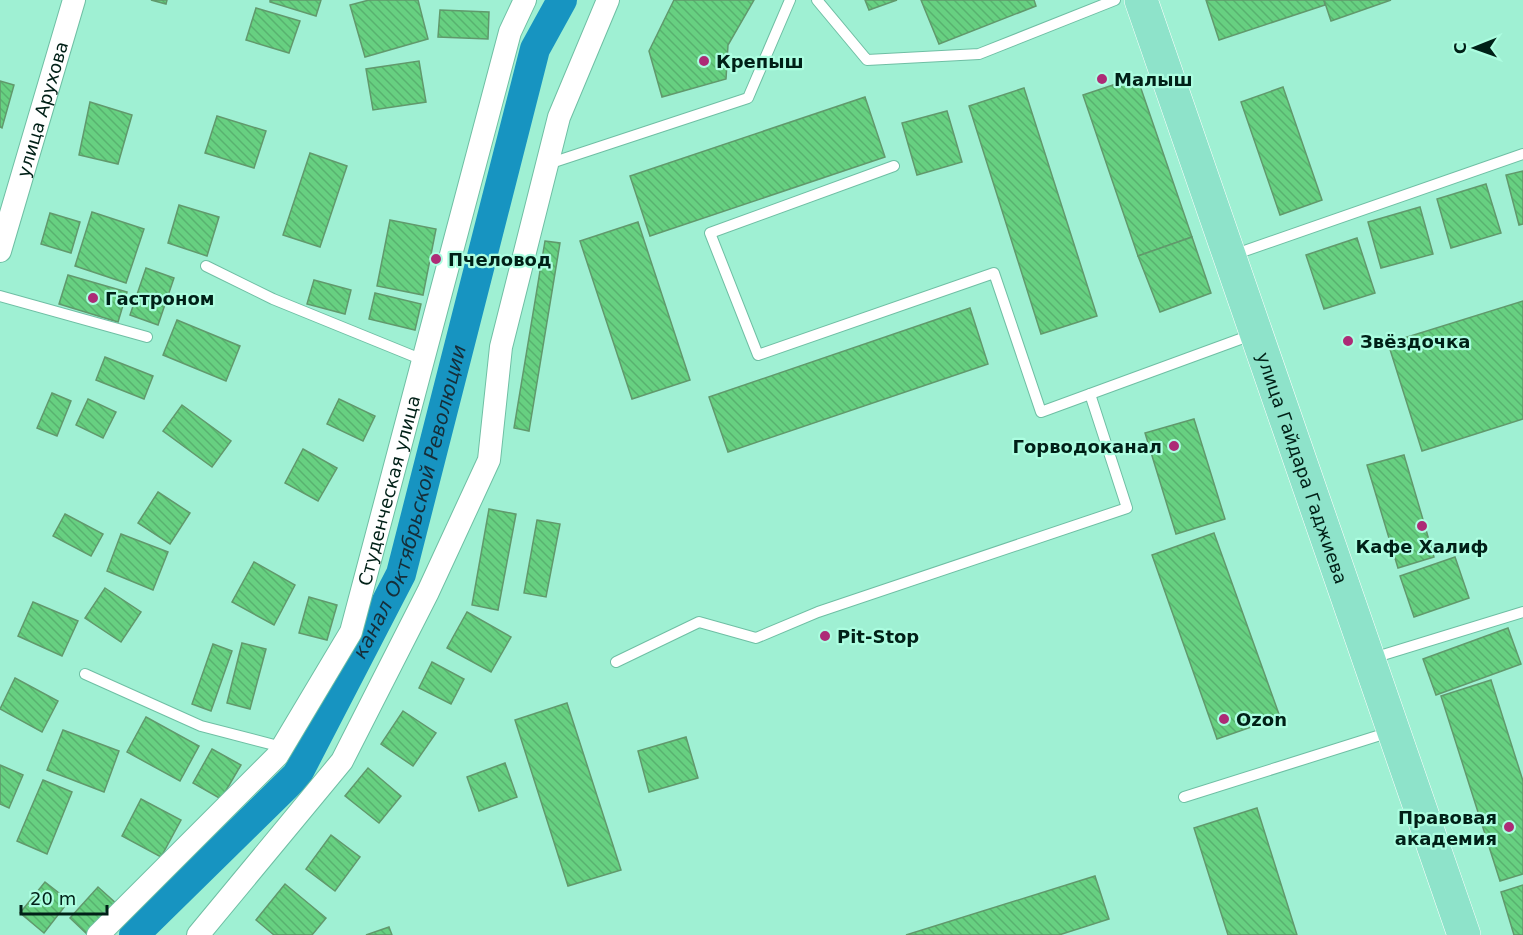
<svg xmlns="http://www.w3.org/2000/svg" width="1523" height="935" font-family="'DejaVu Sans',sans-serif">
  <defs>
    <pattern id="building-back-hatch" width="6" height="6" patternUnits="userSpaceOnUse" patternTransform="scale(1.5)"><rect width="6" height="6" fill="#67d081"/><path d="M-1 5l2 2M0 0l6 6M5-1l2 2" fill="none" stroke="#58b26f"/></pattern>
  </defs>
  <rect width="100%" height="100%" fill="#9ff0d3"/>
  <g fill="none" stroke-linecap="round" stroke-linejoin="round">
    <!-- canal -->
    <path stroke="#1794c1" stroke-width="30" id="s1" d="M134 935 297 775 401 574 535 49 562 0"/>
  </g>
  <!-- building -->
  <g fill="url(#building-back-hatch)" stroke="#61996c" stroke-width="1.5">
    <path d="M151 0H167L166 4Z"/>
    <path d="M270 0H321L316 16 270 2Z"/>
    <path d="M369 0H418L428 39 365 57 350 5Z"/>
    <path d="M674 0H754L728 45 726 79 662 97 649 51Z"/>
    <path d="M865 0H897L869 10Z"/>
    <path d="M921 0H1034L1036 6 939 44Z"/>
    <path d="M1206 0H1324L1325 5 1219 40Z"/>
    <path d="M1324 0H1391L1331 21Z"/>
    <path d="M256 8 300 21 289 53 246 40Z"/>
    <path d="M440 10 489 12 488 39 438 37Z"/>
    <path d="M419 61 426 102 373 110 366 69Z"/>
    <path d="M1137 77 1192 237 1138 256 1083 95Z"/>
    <path d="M0 81 14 85 2 128 0 127Z"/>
    <path d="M1283 87 1322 200 1280 215 1241 102Z"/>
    <path d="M1024 88 1097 316 1041 334 969 106Z"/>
    <path d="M865 97 885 157 650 236 630 176Z"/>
    <path d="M90 102 132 115 118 164 79 155Z"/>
    <path d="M947 111 962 162 917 175 902 123Z"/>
    <path d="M217 116 266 131 254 168 205 153Z"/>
    <path d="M310 153 347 166 320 247 283 235Z"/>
    <path d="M1523 171V224L1519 225 1506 175Z"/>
    <path d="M1486 184 1501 233 1451 248 1437 199Z"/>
    <path d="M179 205 219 217 207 256 168 243Z"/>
    <path d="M1420 207 1433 254 1381 268 1368 222Z"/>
    <path d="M92 212 144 229 126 283 75 266Z"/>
    <path d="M50 213 80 222 71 253 41 244Z"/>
    <path d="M390 220 436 229 423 295 377 286Z"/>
    <path d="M638 222 690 380 632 399 580 241Z"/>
    <path d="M1192 237 1211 293 1160 312 1138 256Z"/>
    <path d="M1357 238 1375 293 1324 309 1306 255Z"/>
    <path d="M545 241 560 243 529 431 514 428Z"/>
    <path d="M146 268 174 278 158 325 130 315Z"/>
    <path d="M68 275 127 292 118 322 59 304Z"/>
    <path d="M314 280 351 290 345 314 307 304Z"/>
    <path d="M375 293 421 304 415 330 369 319Z"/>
    <path d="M1523 301V419L1422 451 1388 343Z"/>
    <path d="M970 308 988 364 728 452 709 397Z"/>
    <path d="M177 320 240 346 226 381 163 355Z"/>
    <path d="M105 357 153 376 144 399 96 380Z"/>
    <path d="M52 393 71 401 57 436 37 428Z"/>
    <path d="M88 399 116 412 103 438 76 425Z"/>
    <path d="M339 399 375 416 363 441 327 424Z"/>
    <path d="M182 405 231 441 212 467 163 431Z"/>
    <path d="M1194 419 1225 519 1176 534 1145 433Z"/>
    <path d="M303 449 337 468 318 501 285 483Z"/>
    <path d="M1404 455 1434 557 1398 568 1367 465Z"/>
    <path d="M158 492 190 513 170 544 138 523Z"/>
    <path d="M489 509 516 514 498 610 472 605Z"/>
    <path d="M65 514 103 534 91 556 53 536Z"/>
    <path d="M537 520 560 524 546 597 524 593Z"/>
    <path d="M1214 533 1280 717 1217 739 1152 555Z"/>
    <path d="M121 534 168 552 153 590 107 571Z"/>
    <path d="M1455 557 1469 598 1414 617 1400 576Z"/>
    <path d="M254 562 295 585 274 625 232 602Z"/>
    <path d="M105 588 141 612 121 642 85 618Z"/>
    <path d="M309 597 337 605 327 640 299 633Z"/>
    <path d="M33 602 78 621 62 656 18 636Z"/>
    <path d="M467 612 511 637 491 672 447 648Z"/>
    <path d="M1508 628 1521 664 1436 695 1423 659Z"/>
    <path d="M242 643 266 649 250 709 227 703Z"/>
    <path d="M213 644 232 651 211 711 192 704Z"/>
    <path d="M432 662 464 679 451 704 419 688Z"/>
    <path d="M15 678 58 701 42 732 0 709Z"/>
    <path d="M1491 680 1523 781V874L1500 881 1441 696Z"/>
    <path d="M567 703 621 870 568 886 515 720Z"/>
    <path d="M403 711 436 733 413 766 381 744Z"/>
    <path d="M146 717 199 746 180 781 127 752Z"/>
    <path d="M63 730 119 751 104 792 47 770Z"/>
    <path d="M686 737 698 778 649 792 638 751Z"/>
    <path d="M212 749 241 765 221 799 193 783Z"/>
    <path d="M505 763 517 797 479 811 467 777Z"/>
    <path d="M0 765 23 775 9 808 0 804Z"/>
    <path d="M368 768 401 796 379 823 345 796Z"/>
    <path d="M43 780 72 792 47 854 17 841Z"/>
    <path d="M141 799 181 820 161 857 122 836Z"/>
    <path d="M1257 808 1297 935H1228L1194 828Z"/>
    <path d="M331 835 360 857 335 891 306 869Z"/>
    <path d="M1095 876 1109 919 1059 935H906Z"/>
    <path d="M45 882 69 901 44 933 20 913Z"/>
    <path d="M285 884 326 918 312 935H274L256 920Z"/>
    <path d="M1523 885V935H1514L1501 892Z"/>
    <path d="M98 887 118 905 88 935 70 918Z"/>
    <path d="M389 927 392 935H366Z"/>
  </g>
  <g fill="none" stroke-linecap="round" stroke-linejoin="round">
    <defs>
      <g id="service">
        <path d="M817 0 867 60 979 54 1115 0"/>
        <path d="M548 164 748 98 790 0"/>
        <path d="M894 166 710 233 758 355 994 273 1041 412 1254 334"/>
        <path d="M1233 255 1523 154"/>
        <path d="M206 266 273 299 423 360"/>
        <path d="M0 296 147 337"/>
        <path d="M1373 658 1523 612"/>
        <path d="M616 662 699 622 756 638 818 612 1127 508 1090 394"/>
        <path d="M85 674 201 726 282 747"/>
        <path d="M1184 797 1390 732"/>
      </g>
      <g id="minor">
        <path id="s2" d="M0 251 74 0"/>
        <path id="s3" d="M98 935 277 756 351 632 510 32 525 0"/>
        <path d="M198 935 342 761 428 592 489 460 501 347 559 117 608 0"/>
      </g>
      <g id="primary">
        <path id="s4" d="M1141 0 1464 935"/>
      </g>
    </defs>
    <!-- service casing -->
    <use href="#service" stroke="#6fbfa4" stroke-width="12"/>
    <!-- minor casing -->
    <use href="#minor" stroke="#6fbfa4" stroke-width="24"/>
    <!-- primary casing -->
    <use href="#primary" stroke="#fff" stroke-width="34"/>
    <!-- service -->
    <use href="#service" stroke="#fff" stroke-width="10"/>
    <!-- minor -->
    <use href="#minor" stroke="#fff" stroke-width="22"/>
    <!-- primary -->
    <use href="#primary" stroke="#8ee3ca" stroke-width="33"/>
  </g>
  <!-- markers -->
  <g fill="#ad2b76" stroke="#acfde0" stroke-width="2">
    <circle cx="704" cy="61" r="6"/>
    <circle cx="1102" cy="79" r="6"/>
    <circle cx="436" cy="259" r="6"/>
    <circle cx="93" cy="298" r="6"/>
    <circle cx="1348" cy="341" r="6"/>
    <circle cx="1174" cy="446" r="6"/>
    <circle cx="1422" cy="526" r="6"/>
    <circle cx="825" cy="636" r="6"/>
    <circle cx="1224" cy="719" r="6"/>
    <circle cx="1509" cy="827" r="6"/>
  </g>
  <g text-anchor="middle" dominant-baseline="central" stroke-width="4.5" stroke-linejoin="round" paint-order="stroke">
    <!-- poi labels -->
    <g font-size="18" font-weight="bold" fill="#002017" stroke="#acfde0" text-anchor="start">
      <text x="716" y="61">Крепыш</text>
      <text x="1114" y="79">Малыш</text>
      <text x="448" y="259">Пчеловод</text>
      <text x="105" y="298">Гастроном</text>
      <text x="1360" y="341">Звёздочка</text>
      <text x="1162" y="446" text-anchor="end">Горводоканал</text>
      <text x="1422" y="546" text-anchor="middle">Кафе Халиф</text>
      <text x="837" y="636">Pit-Stop</text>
      <text x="1236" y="719">Ozon</text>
      <text x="1497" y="817" text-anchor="end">Правовая<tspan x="1497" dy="21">академия</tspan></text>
    </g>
    <!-- street labels -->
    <g font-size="18" fill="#002017" stroke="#acfde0">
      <text stroke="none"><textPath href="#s2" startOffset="148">улица Арухова</textPath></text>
      <text stroke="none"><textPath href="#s4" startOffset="495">улица Гайдара Гаджиева</textPath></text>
      <text stroke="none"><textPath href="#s3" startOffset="544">Студенческая улица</textPath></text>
    </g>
    <!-- water labels -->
    <g font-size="20" font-style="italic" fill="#162e39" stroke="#acfde0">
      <text stroke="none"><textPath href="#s1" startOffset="526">канал Октябрьской Революции</textPath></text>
    </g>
  </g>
  <!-- north arrow -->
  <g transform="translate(1475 48) rotate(269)" stroke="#acfde0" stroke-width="4.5" paint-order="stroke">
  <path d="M0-4.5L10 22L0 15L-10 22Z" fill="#002017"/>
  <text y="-9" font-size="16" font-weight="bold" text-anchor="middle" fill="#002017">С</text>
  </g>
  <!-- scale -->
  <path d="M21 905v9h86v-9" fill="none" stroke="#002017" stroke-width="3"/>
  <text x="30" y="905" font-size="18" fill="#002017" stroke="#acfde0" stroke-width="4.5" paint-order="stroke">20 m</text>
</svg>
